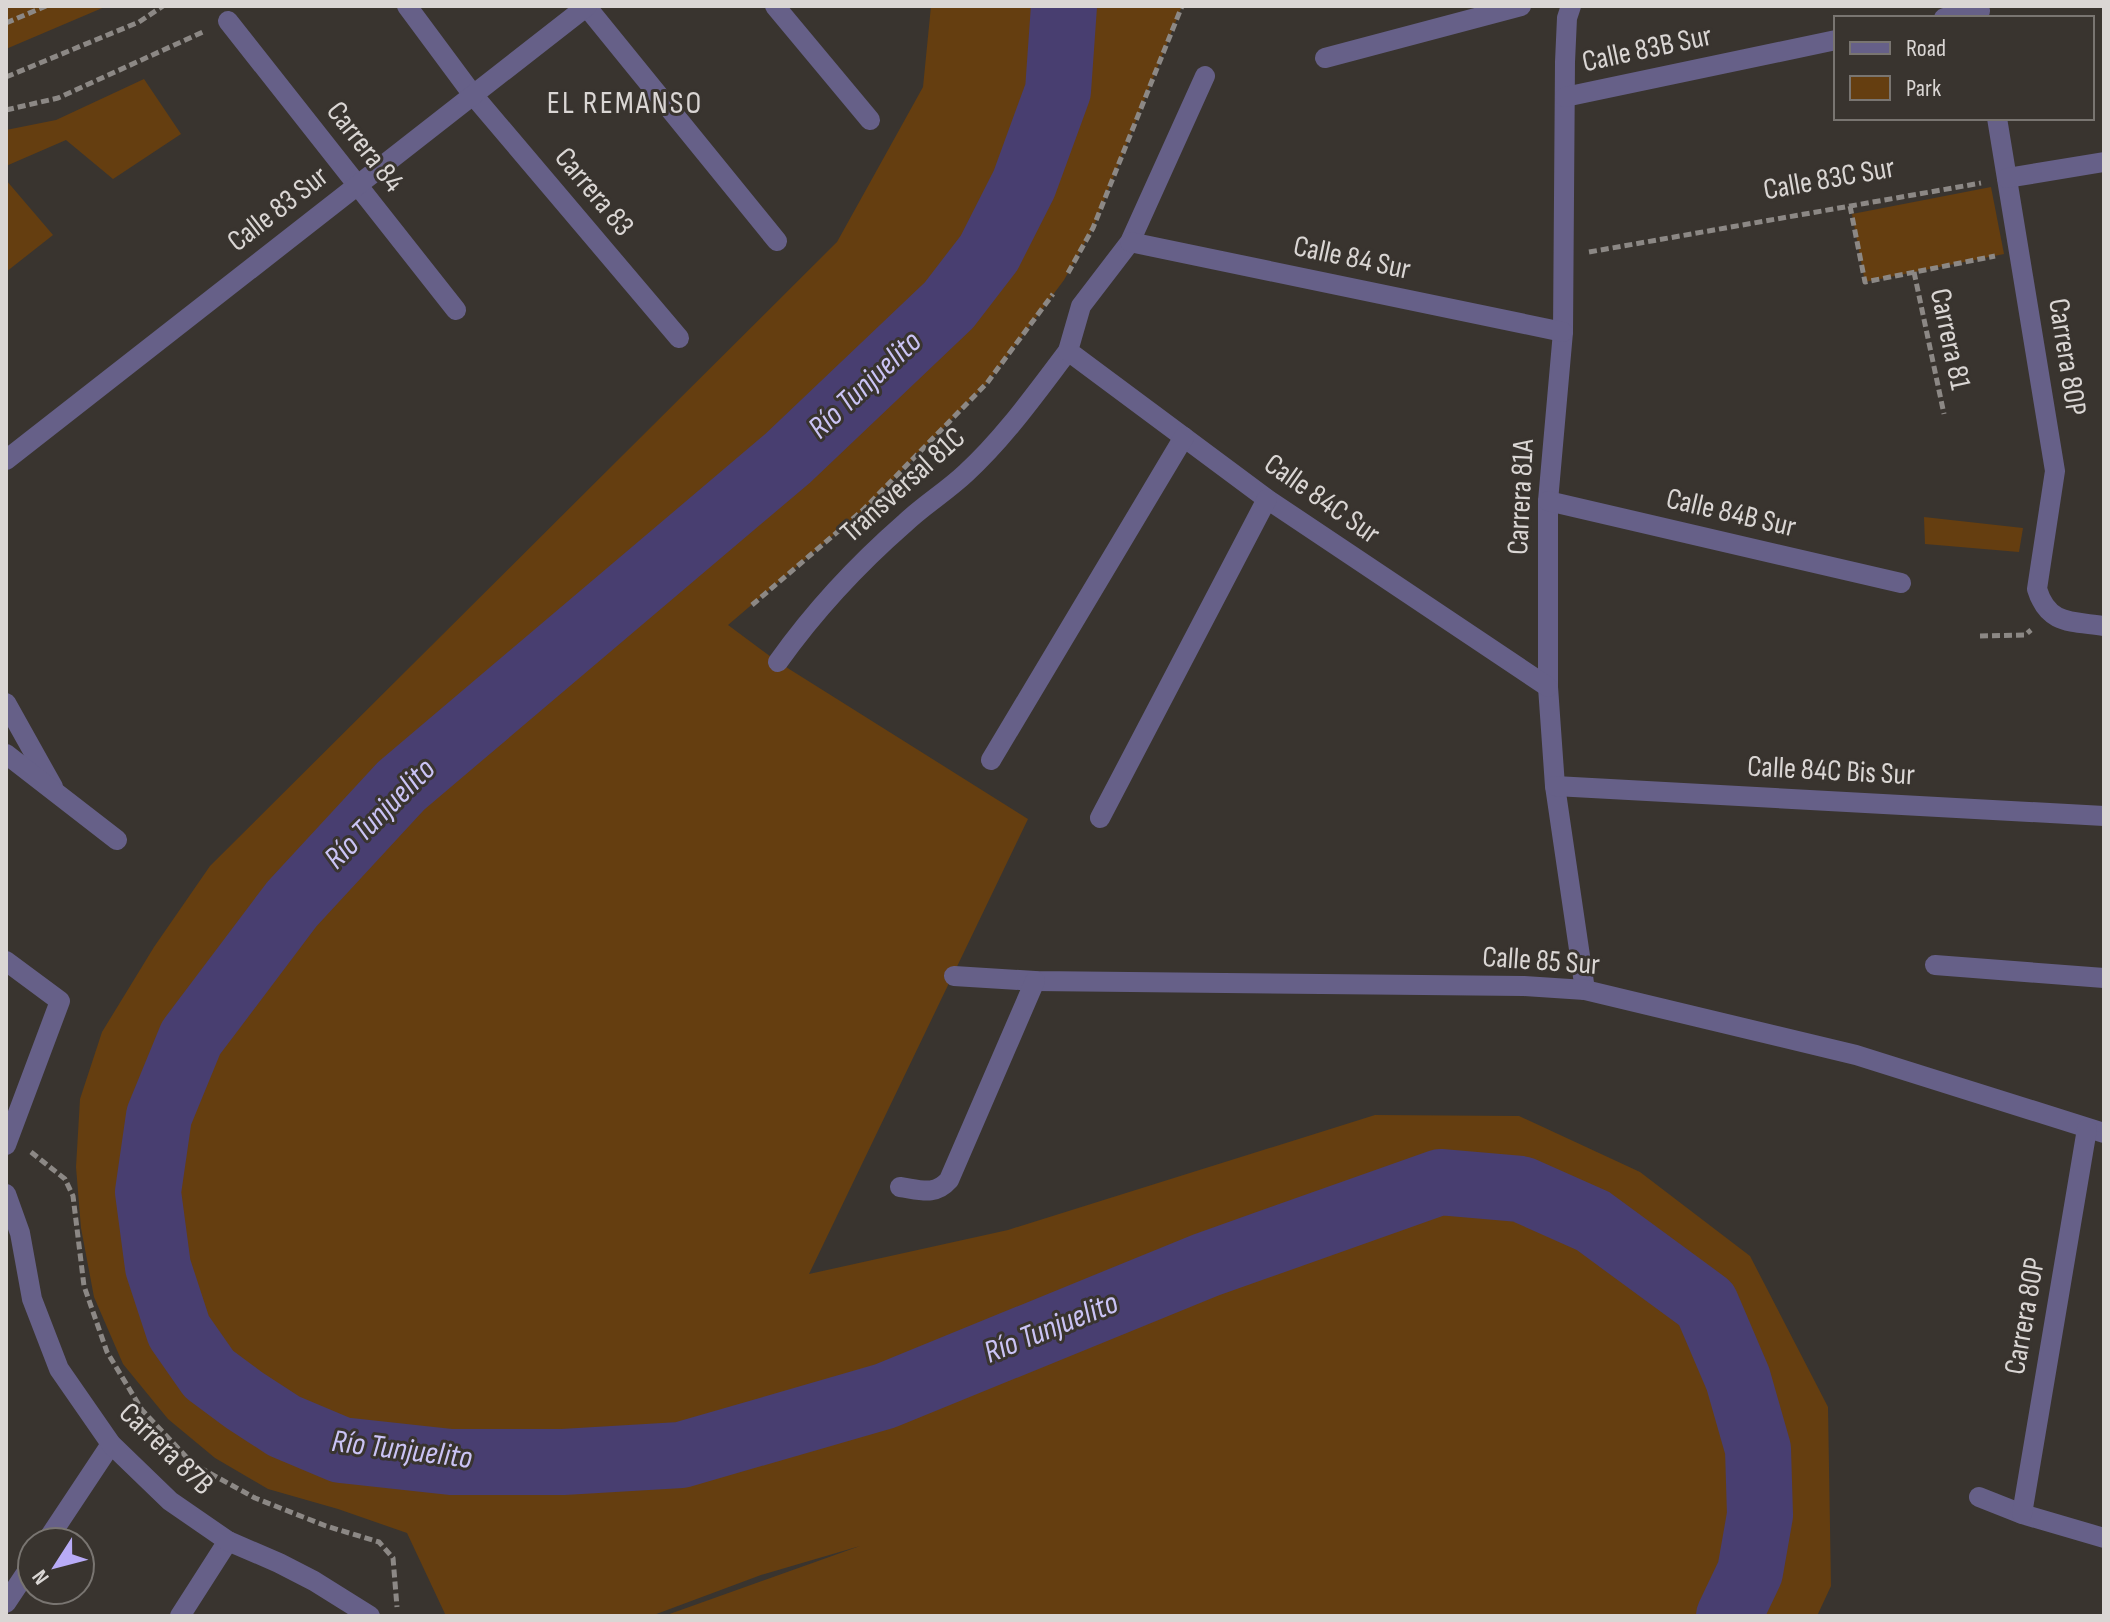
<svg xmlns="http://www.w3.org/2000/svg" width="2110" height="1622" font-family="'Sofia Sans Condensed',sans-serif">
  <rect width="100%" height="100%" fill="#39342f"/>
  <!-- green -->
  <g fill="#653e10">
    <path d="M6 6H107L6 49Z"/>
    <path d="M931 6H1182L1093 228 1064 280 987 383 863 510 728 625 778 662 1028 819 809 1274 1008 1230 1375 1115 1519 1116 1640 1172 1750 1256 1828 1407 1831 1586 1817 1616H664L860 1546 761 1575 651 1616H446L407 1533 338 1509 268 1489 215 1458 168 1419 123 1364 94 1297 81 1228 76 1167 80 1099 102 1032 154 947 210 866 837 242 923 87Z"/>
    <path d="M144 79 181 134 113 179 66 140 6 166V130L56 120Z"/>
    <path d="M6 180 53 235 6 272Z"/>
    <path d="M1991 187 2004 254 1865 282 1852 214Z"/>
    <path d="M1924 517 2023 528 2019 552 1925 544Z"/>
  </g>
  <g fill="none" stroke-linecap="round" stroke-linejoin="round">
    <!-- river -->
    <path stroke="#483e70" stroke-width="66" d="M1064 6 1058 91 1024 184 989 253 949 305 788 458 401 786 292 904 191 1038 159 1116 148 1192 158 1267 179 1331 209 1374 244 1400 284 1426 341 1450 451 1462H563L681 1455 885 1396 1206 1265 1440 1182 1521 1189 1593 1221 1706 1304 1738 1379 1758 1449 1760 1515 1750 1572 1729 1616"/>
    <!-- path -->
    <g stroke="#8c8885" stroke-width="5" stroke-dasharray="8 4" stroke-linecap="butt">
      <path d="M6 23 46 6"/>
      <path d="M6 77 139 22 163 6"/>
      <path d="M6 110 58 98 205 31"/>
      <path d="M1850 206 1865 282 1995 256"/>
      <path d="M1589 252 1981 183"/>
      <path d="M1914 272 1944 414"/>
      <path d="M1068 273 1093 228 1182 6"/>
      <path d="M752 605 863 510 987 383 1053 294"/>
      <path d="M1980 636 2025 635 2031 630"/>
      <path d="M31 1152 65 1179 73 1196 84 1286 107 1352 142 1410 193 1464 255 1498 326 1526 379 1542 393 1558 397 1607"/>
    </g>
    <!-- service -->
    <path stroke="#666088" stroke-width="20" d="M778 662C815 610 857 565 905 523 924 505 947 491 966 473 1005 437 1036 393 1068 351"/>
    <!-- minor -->
    <g stroke="#666088" stroke-width="20">
      <path d="M407 6 473 95 679 338"/>
      <path d="M586 6 777 241"/>
      <path d="M775 6 870 120"/>
      <path d="M1571 6 1567 18 1565 62 1563 332 1548 501V687L1555 786 1585 990"/>
      <path d="M1944 18 1980 11"/>
      <path d="M228 21 456 310"/>
      <path d="M1325 58 1521 6"/>
      <path d="M1205 76 1130 242 1081 306 1068 351 1267 499 1548 687"/>
      <path d="M1565 97 1836 40"/>
      <path d="M1997 118 2055 471 2037 589C2048 625 2071 621 2104 626"/>
      <path d="M2007 178 2104 162"/>
      <path d="M1130 242 1563 332"/>
      <path d="M6 460 587 6"/>
      <path d="M1548 501 1901 583"/>
      <path d="M6 703 53 787"/>
      <path d="M6 754 117 840"/>
      <path d="M991 760 1184 437"/>
      <path d="M1555 786 2104 816"/>
      <path d="M1100 818 1267 499"/>
      <path d="M6 961 60 1001 6 1145"/>
      <path d="M1935 965 2104 978"/>
      <path d="M954 976 1035 981 1524 986 1585 990 1856 1055 2104 1133"/>
      <path d="M900 1187C921 1190 935 1196 949 1180L1035 981"/>
      <path d="M1979 1497 2022 1514 2104 1538"/>
      <path d="M2022 1514 2087 1129"/>
      <path d="M46 1542 111 1444"/>
      <path d="M6 1603 32 1564"/>
      <path d="M180 1616 228 1541"/>
    </g>
    <!-- tertiary -->
    <path stroke="#666088" stroke-width="20" d="M6 1194 20 1233 32 1299 59 1369 111 1444 170 1501 228 1541 279 1563 314 1581 370 1616"/>
  </g>
  <g text-anchor="middle" dominant-baseline="central" stroke-width="6" stroke-linejoin="round" paint-order="stroke">
    <!-- street labels -->
    <g font-size="30" fill="#dad6d4" stroke="#39342f">
      <text transform="translate(1647 49) rotate(-12)">Calle 83B Sur</text>
      <text transform="translate(365 147) rotate(52)">Carrera 84</text>
      <text transform="translate(1829 179) rotate(-10)">Calle 83C Sur</text>
      <text transform="translate(594 192) rotate(50)">Carrera 83</text>
      <text transform="translate(278 209) rotate(-38)">Calle 83 Sur</text>
      <text transform="translate(1352 258) rotate(12)">Calle 84 Sur</text>
      <text transform="translate(1950 339) rotate(78)">Carrera 81</text>
      <text transform="translate(2067 357) rotate(81)">Carrera 80P</text>
      <text transform="translate(903 485) rotate(-42)">Transversal 81C</text>
      <text transform="translate(1521 497) rotate(-87)">Carrera 81A</text>
      <text transform="translate(1322 499) rotate(35)">Calle 84C Sur</text>
      <text transform="translate(1731 513) rotate(13)">Calle 84B Sur</text>
      <text transform="translate(1831 771) rotate(3)">Calle 84C Bis Sur</text>
      <text transform="translate(1541 961) rotate(4)">Calle 85 Sur</text>
      <text transform="translate(2025 1316) rotate(-80)">Carrera 80P</text>
      <text transform="translate(166 1449) rotate(44)">Carrera 87B</text>
    </g>
    <!-- neighbourhood labels -->
    <g font-size="32" letter-spacing="2" fill="#dad6d4" stroke="#39342f">
      <text x="625" y="103">EL REMANSO</text>
    </g>
    <!-- water labels -->
    <g font-size="32" font-style="italic" fill="#cac3f4" stroke="#39342f">
      <text transform="translate(865 385) rotate(-43)">Río Tunjuelito</text>
      <text transform="translate(380 814) rotate(-45)">Río Tunjuelito</text>
      <text transform="translate(1051 1328) rotate(-22)">Río Tunjuelito</text>
      <text transform="translate(402 1450) rotate(7)">Río Tunjuelito</text>
    </g>
  </g>
  <!-- border -->
  <rect width="2110" height="1622" fill="none" stroke="#dad6d4" stroke-width="16"/>
  <!-- legend -->
  <rect x="1834" y="16" width="260" height="104" fill="#39342f" stroke="#797571" stroke-width="2"/>
  <rect x="1850" y="42" width="40" height="12" fill="#666088" stroke="#797571" stroke-width="2"/>
  <text x="1906" y="56" font-size="24" fill="#dad6d4">Road</text>
  <rect x="1850" y="76" width="40" height="24" fill="#653e10" stroke="#797571" stroke-width="2"/>
  <text x="1906" y="96" font-size="24" fill="#dad6d4">Park</text>
  <!-- north arrow -->
  <g transform="translate(56 1566) rotate(234)"><circle r="38" fill="#39342f" stroke="#797571" stroke-width="2"/>
  <path d="M0-6L14 30L0 20L-14 30Z" fill="#b8abf7"/>
  <text y="-12" font-size="22" font-weight="bold" text-anchor="middle" fill="#dad6d4">N</text>
  </g>
</svg>
